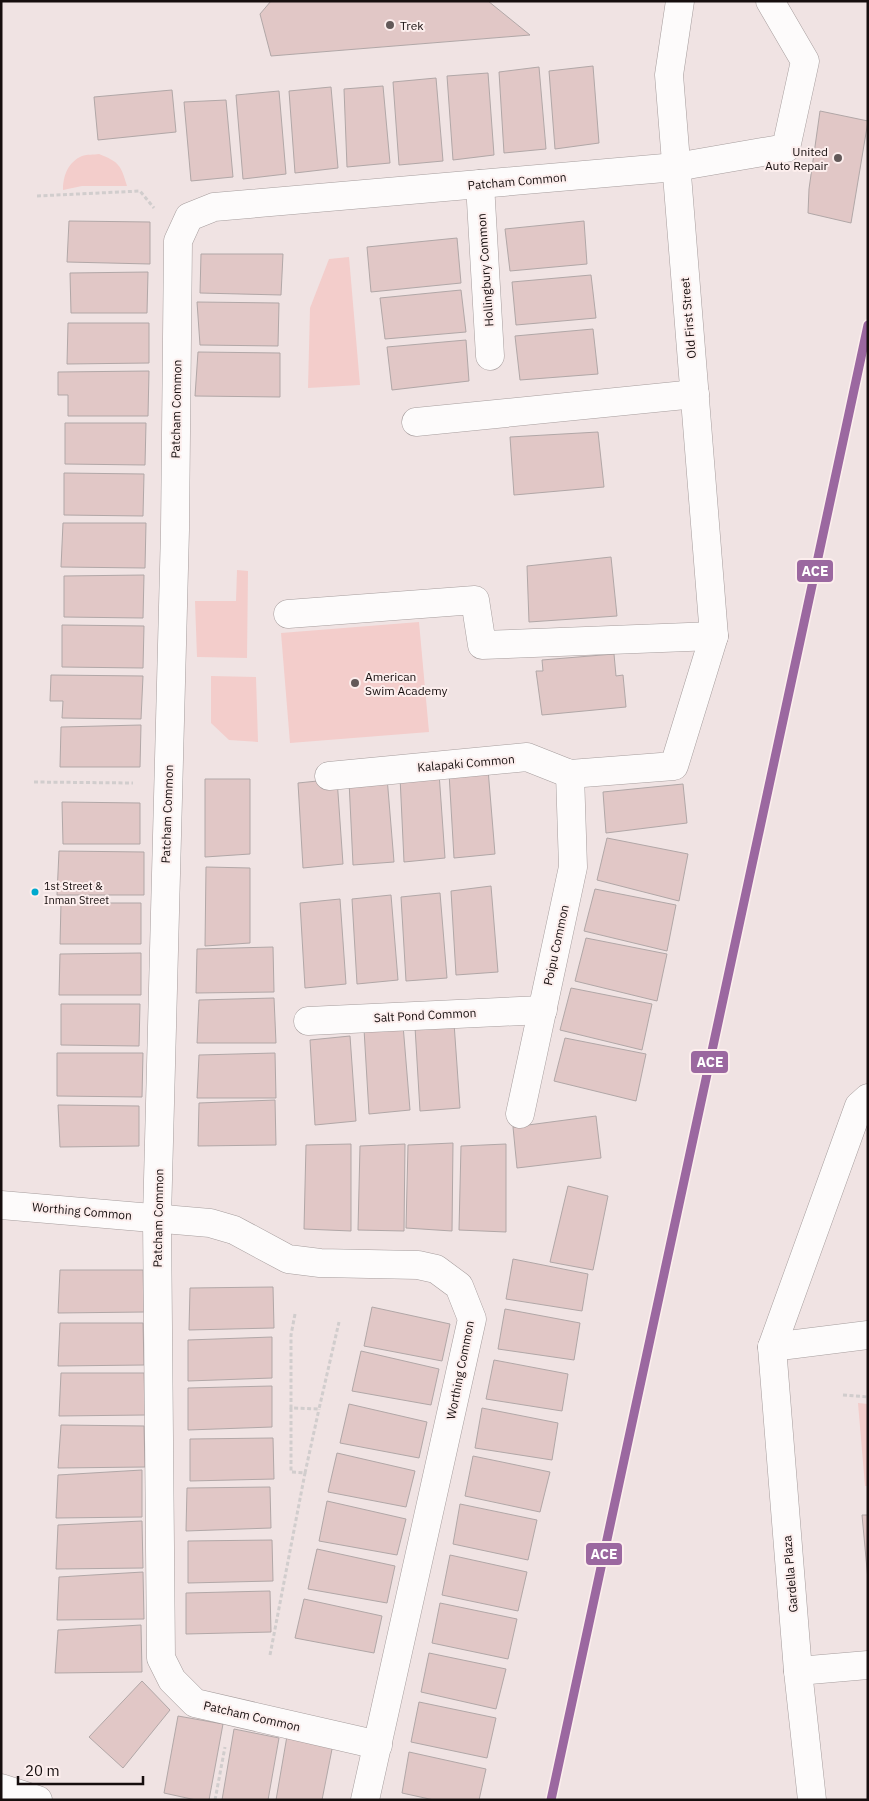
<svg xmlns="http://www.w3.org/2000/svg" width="869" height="1801" font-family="'IBM Plex Sans',sans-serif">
  <rect width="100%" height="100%" fill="#f0e3e3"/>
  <!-- green -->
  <g fill="#f3cdcb">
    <path d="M99 154C119 162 121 165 127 186H82L63 190C63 176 68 162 82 156 87 154 94 155 99 154Z"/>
    <path d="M349 257 360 385 308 388 310 308 329 259Z"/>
    <path d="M237 570 248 571 247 658 197 657 195 601H236Z"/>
    <path d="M419 622 429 732 290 743 281 633Z"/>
    <path d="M211 676 256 677 258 742 229 740 211 723Z"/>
    <path d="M858 1403 868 1404V1486H865Z"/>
  </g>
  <!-- building -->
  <g fill="#e1c7c6" stroke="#b1a7a7">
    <path d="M271 1H488L530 35 271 56 260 14Z"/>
    <path d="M593 66 599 143 555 149 549 71Z"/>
    <path d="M539 67 546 149 504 153 499 72Z"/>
    <path d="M488 73 494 155 453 160 447 76Z"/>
    <path d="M436 78 443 161 399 165 393 82Z"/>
    <path d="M383 86 390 163 347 167 344 89Z"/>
    <path d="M331 87 338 168 295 173 289 91Z"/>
    <path d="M172 90 176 132 98 140 94 97Z"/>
    <path d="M279 91 286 174 243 179 236 95Z"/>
    <path d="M226 100 233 177 191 181 184 102Z"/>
    <path d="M820 111 868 121 851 223 808 213 809 189Z"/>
    <path d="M69 221 150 222V264L67 262Z"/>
    <path d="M584 221 587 264 510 271 505 229Z"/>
    <path d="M457 238 461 283 371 292 367 247Z"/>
    <path d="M201 254H283L281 295 200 293Z"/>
    <path d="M148 272 147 313H71L70 273Z"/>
    <path d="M591 275 596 318 516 325 512 282Z"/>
    <path d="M461 290 466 332 385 339 380 298Z"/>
    <path d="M197 302 279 303 278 346 200 345Z"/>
    <path d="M68 323H149V363L67 364Z"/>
    <path d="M593 329 598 374 520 380 515 336Z"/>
    <path d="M466 340 469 381 392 390 387 347Z"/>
    <path d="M198 352 280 353V397L195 396Z"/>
    <path d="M149 371 148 416H68V395H58V372Z"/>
    <path d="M65 423H146L145 465 65 464Z"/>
    <path d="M598 432 604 487 514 495 510 437Z"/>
    <path d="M64 473 144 474 143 516 64 515Z"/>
    <path d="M63 523H146L145 568 61 567Z"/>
    <path d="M611 557 617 616 529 622 527 566Z"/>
    <path d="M144 575 143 618 64 617V576Z"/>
    <path d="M62 625 144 626 143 668 62 667Z"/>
    <path d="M614 654 616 676 623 675 626 707 542 715 536 671H543L542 660Z"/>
    <path d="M51 675 143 676 141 719 62 718 63 701H50Z"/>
    <path d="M141 725 140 767H60L61 727Z"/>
    <path d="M488 769 495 854 454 858 449 773Z"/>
    <path d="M439 773 445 858 404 862 400 777Z"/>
    <path d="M387 777 394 862 353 865 349 781Z"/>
    <path d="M205 779H250V854L205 857Z"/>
    <path d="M337 779 343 864 303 868 298 783Z"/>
    <path d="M683 784 687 823 606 833 603 792Z"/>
    <path d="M62 802 140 803V844H63Z"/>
    <path d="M607 838 688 854 679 901 597 880Z"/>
    <path d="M59 851 144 852V895H57Z"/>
    <path d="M206 867 250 868V943L205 946Z"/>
    <path d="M491 886 498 972 456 975 451 891Z"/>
    <path d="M595 889 676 905 667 951 584 931Z"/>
    <path d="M440 893 447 978 406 981 401 897Z"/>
    <path d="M391 895 398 980 357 984 352 899Z"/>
    <path d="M340 899 346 984 305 988 300 903Z"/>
    <path d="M61 903H141V944H60Z"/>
    <path d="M586 938 667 954 657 1001 575 981Z"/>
    <path d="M273 947 274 992 196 993 197 949Z"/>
    <path d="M141 953V995H59L60 954Z"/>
    <path d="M571 988 652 1004 642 1050 560 1030Z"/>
    <path d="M274 998 276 1043H197L199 1000Z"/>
    <path d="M61 1004H140L139 1046 61 1045Z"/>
    <path d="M454 1023 460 1108 420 1111 415 1027Z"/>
    <path d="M403 1025 410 1110 369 1114 364 1029Z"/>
    <path d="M350 1036 356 1121 315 1125 310 1040Z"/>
    <path d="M565 1038 646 1054 636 1101 554 1081Z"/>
    <path d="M57 1053H143L142 1097 57 1096Z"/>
    <path d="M275 1053 276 1098H197L199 1055Z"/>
    <path d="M275 1100 276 1145 198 1146 199 1103Z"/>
    <path d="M58 1105 139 1106V1146L60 1147Z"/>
    <path d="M596 1116 601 1158 517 1168 513 1127Z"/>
    <path d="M453 1143 452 1231 406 1228 408 1145Z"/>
    <path d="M351 1144V1231L304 1229 306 1145Z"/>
    <path d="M405 1144 404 1231 358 1230 360 1146Z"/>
    <path d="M506 1144V1232L459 1230 461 1146Z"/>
    <path d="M568 1186 608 1196 593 1270 550 1262Z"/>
    <path d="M513 1259 588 1274 582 1311 506 1299Z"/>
    <path d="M60 1270H143L144 1312 58 1313Z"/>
    <path d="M273 1287 274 1328 189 1330 190 1288Z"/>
    <path d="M372 1307 450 1324 442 1361 364 1346Z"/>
    <path d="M505 1309 580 1323 574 1360 498 1349Z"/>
    <path d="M60 1323H143L144 1365 58 1366Z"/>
    <path d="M272 1337V1378L188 1381V1340Z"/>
    <path d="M361 1351 439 1369 431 1405 352 1391Z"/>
    <path d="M494 1360 568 1374 562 1411 486 1399Z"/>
    <path d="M61 1373H144L145 1415 59 1416Z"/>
    <path d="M272 1386V1427L188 1430V1388Z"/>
    <path d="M349 1404 427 1422 419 1458 340 1443Z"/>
    <path d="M482 1408 558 1423 552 1460 475 1448Z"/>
    <path d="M61 1425 144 1426 145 1467 58 1468Z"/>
    <path d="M273 1438 274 1479 190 1481V1439Z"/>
    <path d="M337 1453 415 1471 406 1507 328 1492Z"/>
    <path d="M473 1456 550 1472 540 1512 465 1496Z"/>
    <path d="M142 1470V1517L56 1518 58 1475Z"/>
    <path d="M270 1487 271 1528 186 1531 187 1488Z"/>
    <path d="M327 1501 406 1519 397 1555 319 1541Z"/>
    <path d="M460 1504 537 1520 528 1560 453 1544Z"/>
    <path d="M862 1515H868V1580Z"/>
    <path d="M142 1521 143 1568 56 1569 58 1525Z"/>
    <path d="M272 1540 273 1581 188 1583V1541Z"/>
    <path d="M317 1549 395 1566 387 1603 308 1589Z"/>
    <path d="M450 1555 527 1572 518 1611 442 1595Z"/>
    <path d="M143 1572 144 1619 57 1620 59 1577Z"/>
    <path d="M270 1591 271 1632 186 1634V1593Z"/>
    <path d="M304 1599 382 1616 374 1653 295 1638Z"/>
    <path d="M440 1603 517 1619 508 1659 432 1643Z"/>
    <path d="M141 1625 142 1672 55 1673 58 1630Z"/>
    <path d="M429 1653 506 1669 496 1709 421 1692Z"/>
    <path d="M142 1681 170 1710 123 1768 89 1737Z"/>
    <path d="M419 1702 496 1718 487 1758 411 1742Z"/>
    <path d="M178 1716 223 1724 209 1800H196L164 1793Z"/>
    <path d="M234 1729 279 1738 268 1800H222Z"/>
    <path d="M287 1736 333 1744 322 1800H276Z"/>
    <path d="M409 1752 486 1769 479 1800H434L402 1793Z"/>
  </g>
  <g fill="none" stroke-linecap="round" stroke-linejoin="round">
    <defs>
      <g id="minor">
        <path d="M480 184 490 356"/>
        <path d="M416 422 695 394"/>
        <path d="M288 614 475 600 482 645 714 636"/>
        <path d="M329 776 527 757 570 774 674 766 714 636 669 75 680 1"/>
        <path d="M308 1021 543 1010"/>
        <path d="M520 1114 573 867 570 774"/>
        <path d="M1 1205 210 1223 234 1230 288 1259 320 1263 418 1265 436 1269 459 1286 472 1319 365 1800"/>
        <path d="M772 1347 868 1335"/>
        <path d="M798 1671 868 1665"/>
        <path d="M378 1745 195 1703 172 1680 161 1658 157 1218 175 530 178 241 189 217 214 207 676 167 786 148 805 61 770 1"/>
        <path d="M1 1788 38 1800"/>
        <path d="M812 1800 798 1671 772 1347 859 1106 868 1098"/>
      </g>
    </defs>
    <!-- minor casing -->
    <use href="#minor" stroke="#a69d9d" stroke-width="29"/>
    <!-- path -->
    <g stroke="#d1cdcd" stroke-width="3" stroke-dasharray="4 2.5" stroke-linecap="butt">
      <path d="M37 196 140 191 154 208"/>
      <path d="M34 782 133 783"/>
      <path d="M295 1314 291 1335V1408L319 1409 339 1322"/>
      <path d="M843 1395 868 1397"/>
      <path d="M291 1408V1472L305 1473 319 1409"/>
      <path d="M270 1655 305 1473"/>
      <path d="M215 1800 225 1747"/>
    </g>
    <!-- minor -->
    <use href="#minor" stroke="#fdfbfb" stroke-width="28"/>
    <defs>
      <path id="rail-1" d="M551 1800 868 325"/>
    </defs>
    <!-- rail-1 casing -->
    <use href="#rail-1" stroke="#fceeed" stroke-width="12"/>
    <!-- rail-1 -->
    <use href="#rail-1" stroke="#9b68a0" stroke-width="9"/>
  </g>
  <!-- markers -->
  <g fill="#625959" stroke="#fceeed" stroke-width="2">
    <circle cx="390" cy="25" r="5"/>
    <circle cx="838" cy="158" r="5"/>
    <circle cx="355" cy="683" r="5"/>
  </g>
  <circle fill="#00a9ce" stroke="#fceeed" stroke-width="2" cx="35" cy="892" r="4.5"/>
  <g text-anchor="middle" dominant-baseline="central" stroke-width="4" stroke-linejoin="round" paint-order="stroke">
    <!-- bus labels -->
    <g font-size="11" fill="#160e0e" stroke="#fceeed" text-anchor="start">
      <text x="44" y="886">1st Street &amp;<tspan x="44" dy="14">Inman Street</tspan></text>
    </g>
    <!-- poi labels -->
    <g font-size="12" fill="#160e0e" stroke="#fceeed" text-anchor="start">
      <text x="400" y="25">Trek</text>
      <text x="828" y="151" text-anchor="end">United<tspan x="828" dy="14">Auto Repair</tspan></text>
      <text x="365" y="676">American<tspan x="365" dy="14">Swim Academy</tspan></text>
    </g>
    <!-- street labels -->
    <g font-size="12" fill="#160e0e" stroke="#fceeed">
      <text transform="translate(517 181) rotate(-5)">Patcham Common</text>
      <text transform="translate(485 270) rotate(-94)">Hollingbury Common</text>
      <text transform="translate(688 318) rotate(-95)">Old First Street</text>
      <text transform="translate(176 409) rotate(-89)">Patcham Common</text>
      <text transform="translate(466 763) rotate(-5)">Kalapaki Common</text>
      <text transform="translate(167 814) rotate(-88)">Patcham Common</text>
      <text transform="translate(556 945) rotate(-78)">Poipu Common</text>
      <text transform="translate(425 1015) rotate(-3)">Salt Pond Common</text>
      <text transform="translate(82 1211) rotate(5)">Worthing Common</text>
      <text transform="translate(158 1218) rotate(-89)">Patcham Common</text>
      <text transform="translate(460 1370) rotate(-79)">Worthing Common</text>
      <text transform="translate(790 1574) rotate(-95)">Gardella Plaza</text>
      <text transform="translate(252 1716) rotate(13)">Patcham Common</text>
    </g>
  </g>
  <g stroke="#fceeed" stroke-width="2">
    <rect x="796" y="559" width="38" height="24" rx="5" fill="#9b68a0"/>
    <rect x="690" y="1050" width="39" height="24" rx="5" fill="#9b68a0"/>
    <rect x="585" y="1542" width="38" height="24" rx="5" fill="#9b68a0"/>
  </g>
  <g font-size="14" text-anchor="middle" font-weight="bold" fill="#fff">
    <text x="815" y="576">ACE</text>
    <text x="710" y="1067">ACE</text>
    <text x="604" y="1559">ACE</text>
  </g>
  <!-- border -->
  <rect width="869" height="1801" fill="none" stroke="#160e0e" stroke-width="5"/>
  <!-- scale -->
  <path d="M18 1776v8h125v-8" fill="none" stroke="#160e0e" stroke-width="2.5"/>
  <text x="25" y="1776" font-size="15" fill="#160e0e" stroke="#fceeed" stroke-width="4" paint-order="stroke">20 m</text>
</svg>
